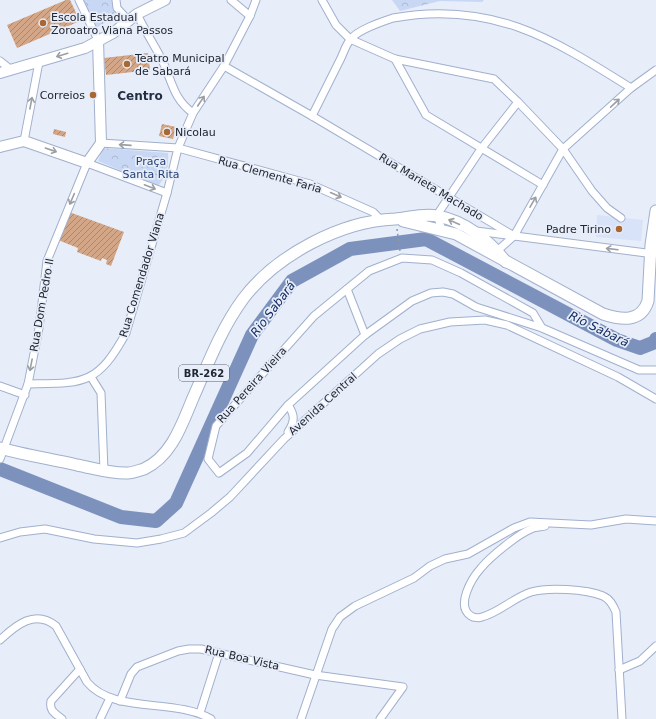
<svg xmlns="http://www.w3.org/2000/svg" width="656" height="719" font-family="'DejaVu Sans',sans-serif">
  <defs>
    <pattern id="forest-crowns" width="20" height="18" patternUnits="userSpaceOnUse"><rect width="20" height="18" fill="#c8d8f4"/><path d="M2 6a3 3 0 1 1 6 0M12 15a3 3 0 1 1 6 0" fill="none" stroke="#acb9d2"/></pattern>
    <pattern id="building-hatch" width="6" height="6" patternUnits="userSpaceOnUse"><rect width="6" height="6" fill="#d2a686"/><path d="M-1 1l2-2M0 6l6-6M5 7l2-2" fill="none" stroke="#aa876e"/></pattern>
  </defs>
  <rect width="100%" height="100%" fill="#e7edf9"/>
  <!-- built -->
  <path fill="#d8e3f9" d="M597 215 643 220 641 241 596 237Z"/>
  <!-- forest -->
  <g fill="url(#forest-crowns)">
    <path d="M83 0H113L115 16 95 29Z"/>
    <path d="M392 0H484L482 2 440 1 400 11Z"/>
    <path d="M103 148 168 153C169 166 166 177 158 186L98 161Z"/>
  </g>
  <g fill="none" stroke-linecap="round" stroke-linejoin="round">
    <!-- river -->
    <path stroke="#7c92bc" stroke-width="14" d="M0 469 121 517 156 521 176 503 252 335 292 281 350 249 426 239 617 340 640 348 655 342 656 339"/>
  </g>
  <!-- building -->
  <g fill="url(#building-hatch)">
    <path d="M66 0H70L80 21 17 48 7 25Z"/>
    <path d="M148 53 150 70 106 75 104 58Z"/>
    <path d="M162 124 176 127 173 139 159 136Z"/>
    <path d="M54 129 66 132 65 137 53 134Z"/>
    <path d="M69 212 124 232 111 266 106 264 107 260 102 258 101 261 77 252 78 248 58 240Z"/>
  </g>
  <g fill="none" stroke-linecap="round" stroke-linejoin="round">
    <defs>
      <g id="street">
        <path d="M79 0 98 40"/>
        <path d="M116 0 117 8 128 20"/>
        <path d="M231 0 250 16"/>
        <path d="M322 0 336 25 350 39 395 59 494 79 518 102 563 149 592 191 607 208 621 218"/>
        <path d="M137 14C144 29 153 43 161 58 172 79 172 98 193 113"/>
        <path d="M395 59 426 115 543 185"/>
        <path d="M0 61 10 69"/>
        <path d="M224 66 312 116 514 236"/>
        <path d="M312 116C321 98 330 80 339 62 343 55 345 46 350 40 357 30 381 22 393 18 492 0 553 39 631 88"/>
        <path d="M24 141 39 62"/>
        <path d="M101 143 178 148 310 184 373 212 380 219"/>
        <path d="M442 230 437 215 481 149 518 102"/>
        <path d="M476 231 654 254"/>
        <path d="M494 251H497L514 236 563 149 631 88 656 70"/>
        <path d="M347 289 365 335"/>
        <path d="M542 328 533 313 461 273 432 260 402 258 369 271 314 316 216 426 208 459 219 473 247 453 288 405 365 335 412 301 431 293 443 292 453 294 476 307 542 328 639 370H656"/>
        <path d="M91 377 101 393 104 471"/>
        <path d="M28 384C83 383 97 386 126 333L167 193 178 148 193 113 224 66 250 16 256 0"/>
        <path d="M0 386 25 395"/>
        <path d="M288 405C295 415 295 421 288 432"/>
        <path d="M0 459 28 384 39 328 47 261 87 163 167 193"/>
        <path d="M545 526C541 527 535 527 531 529 518 534 490 557 481 568 472 578 455 606 471 616 474 618 479 618 482 617 500 612 513 598 531 592 548 587 586 589 603 596 610 599 613 605 616 612L622 719"/>
        <path d="M0 538 20 532 45 529 94 539 137 543 161 539 184 533 211 513 230 497 284 439 378 354 400 339 420 329 450 322 485 320 507 325 618 377 656 399"/>
        <path d="M0 640C16 625 35 609 56 626L87 682C113 714 175 698 211 719"/>
        <path d="M619 670 640 661 656 646"/>
        <path d="M120 701 131 674 137 667 178 651 189 649H201L315 675 403 687 380 719"/>
        <path d="M200 713 219 653"/>
        <path d="M62 719C55 713 49 711 51 701L80 669"/>
        <path d="M100 719 110 698"/>
        <path d="M301 719 332 629 340 617 355 606 414 578 430 566 445 559 468 554 514 528 530 522 591 525 626 519 656 521"/>
      </g>
      <g id="secondary">
        <path d="M0 73 85 48 113 33 137 14 165 0"/>
        <path d="M0 147 24 141 87 163 101 143 98 40"/>
      </g>
      <g id="primary">
        <path d="M403 221 456 234 603 314C621 320 641 323 648 301L651 245 656 211"/>
        <path d="M0 448C25 455 51 459 77 465 93 468 112 474 128 473 133 473 140 470 144 469 172 456 182 424 193 398 208 364 221 329 243 299 276 255 341 221 395 219 408 218 424 213 437 216 465 221 490 241 506 262"/>
      </g>
    </defs>
    <!-- street casing -->
    <use href="#street" stroke="#a1b0cd" stroke-width="9"/>
    <!-- secondary casing -->
    <use href="#secondary" stroke="#a1b0cd" stroke-width="12"/>
    <!-- primary casing -->
    <use href="#primary" stroke="#a1b0cd" stroke-width="13"/>
    <!-- path -->
    <path stroke="#8f95a1" stroke-width="1.5" stroke-dasharray="2 3" stroke-linecap="butt" d="M397 229 400 251"/>
    <!-- street -->
    <use href="#street" stroke="#fff" stroke-width="7"/>
    <!-- secondary -->
    <use href="#secondary" stroke="#fff" stroke-width="10"/>
    <!-- primary -->
    <use href="#primary" stroke="#fff" stroke-width="11"/>
  </g>
  <!-- one-way arrows -->
  <defs><path id="oneway-shaft" d="M-6 0H5M1.5-3L5.5 0L1.5 3" fill="none" stroke-width="1.6" stroke-linecap="round" stroke-linejoin="round"/></defs>
  <g stroke="#9b9ea3">
    <use href="#oneway-shaft" transform="translate(62 55) rotate(163)"/>
    <use href="#oneway-shaft" transform="translate(201 101) rotate(-56)"/>
    <use href="#oneway-shaft" transform="translate(31 103) rotate(-79)"/>
    <use href="#oneway-shaft" transform="translate(615 103) rotate(-43)"/>
    <use href="#oneway-shaft" transform="translate(125 145) rotate(-176)"/>
    <use href="#oneway-shaft" transform="translate(51 150) rotate(19)"/>
    <use href="#oneway-shaft" transform="translate(150 187) rotate(21)"/>
    <use href="#oneway-shaft" transform="translate(336 195) rotate(24)"/>
    <use href="#oneway-shaft" transform="translate(72 199) rotate(113)"/>
    <use href="#oneway-shaft" transform="translate(533 202) rotate(-60)"/>
    <use href="#oneway-shaft" transform="translate(454 222) rotate(-156)"/>
    <use href="#oneway-shaft" transform="translate(612 249) rotate(-173)"/>
    <use href="#oneway-shaft" transform="translate(31 365) rotate(101)"/>
  </g>
  <!-- markers -->
  <g fill="#a96732" stroke="#e7edf9" stroke-width="1.5">
    <circle cx="43" cy="23" r="4"/>
    <circle cx="127" cy="64" r="4"/>
    <circle cx="93" cy="95" r="4"/>
    <circle cx="167" cy="132" r="4"/>
    <circle cx="619" cy="229" r="4"/>
  </g>
  <g text-anchor="middle" dominant-baseline="central" stroke-width="3.5" stroke-linejoin="round" paint-order="stroke">
    <!-- shield labels -->
    <rect fill="#e7edf9" stroke="#5c626e" stroke-width="1" x="179" y="365" width="50" height="16" rx="3"/>
    <g font-size="10" font-weight="bold" fill="#212732">
      <text x="204" y="373">BR-262</text>
    </g>
    <!-- poi labels -->
    <g font-size="11" fill="#212732" stroke="#e7edf9" text-anchor="start">
      <text x="51" y="17">Escola Estadual<tspan x="51" dy="13">Zoroatro Viana Passos</tspan></text>
      <text x="135" y="58">Teatro Municipal<tspan x="135" dy="13">de Sabará</tspan></text>
      <text x="85" y="95" text-anchor="end">Correios</text>
      <text x="175" y="132">Nicolau</text>
      <text x="611" y="229" text-anchor="end">Padre Tirino</text>
    </g>
    <!-- park labels -->
    <g font-size="11" fill="#233e74" stroke="#e7edf9">
      <text x="151" y="161">Praça<tspan x="151" dy="13">Santa Rita</tspan></text>
    </g>
    <!-- street labels -->
    <g font-size="11" fill="#212732" stroke="#e7edf9">
      <text transform="translate(270 175) rotate(16)">Rua Clemente Faria</text>
      <text transform="translate(431 187) rotate(31)">Rua Marieta Machado</text>
      <text transform="translate(142 275) rotate(-73)">Rua Comendador Viana</text>
      <text transform="translate(42 305) rotate(-80)">Rua Dom Pedro II</text>
      <text transform="translate(252 385) rotate(-48)">Rua Pereira Vieira</text>
      <text transform="translate(323 404) rotate(-42)">Avenida Central</text>
      <text transform="translate(242 658) rotate(13)">Rua Boa Vista</text>
    </g>
    <!-- neighbourhood labels -->
    <g font-size="12" font-weight="bold" fill="#222e44" stroke="#e7edf9">
      <text x="140" y="96">Centro</text>
    </g>
    <!-- water labels -->
    <g font-size="12" font-style="italic" fill="#142c61" stroke="#e7edf9">
      <text transform="translate(273 309) rotate(-53)">Rio Sabará</text>
      <text transform="translate(599 329) rotate(26)">Rio Sabará</text>
    </g>
  </g>
</svg>
